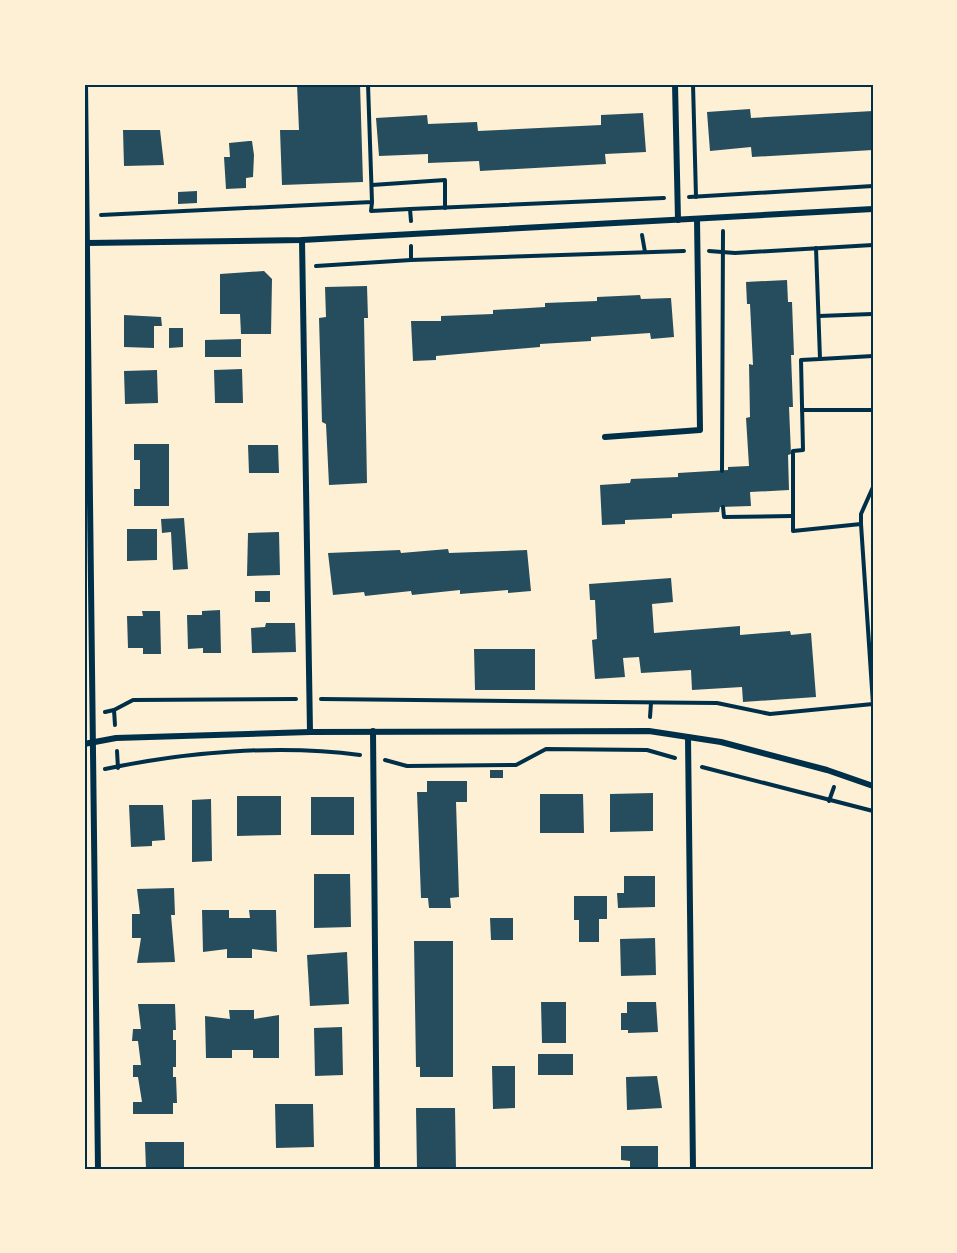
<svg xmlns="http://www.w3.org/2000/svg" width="957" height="1253" font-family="Roboto,sans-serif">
  <rect width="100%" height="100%" fill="#fdf0d5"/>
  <!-- building -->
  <g fill="#264d5e">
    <path d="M297 84H360L363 182 282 185 280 130H299Z"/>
    <path d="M750 109 751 118 873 111V150L752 157 751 147 710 151 707 112Z"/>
    <path d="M643 113 646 152 605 154 606 164 480 171 479 161 428 163V154L379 156 376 118 427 115 428 124 477 122 478 131 601 125V115Z"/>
    <path d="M123 130H160L164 165 124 166Z"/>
    <path d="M249 141H252L254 155 253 177 246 178V188L226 189 224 157H230L229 143Z"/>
    <path d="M197 191V203L178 204V192Z"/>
    <path d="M264 271 272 279 271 334H241L240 314H220V274Z"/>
    <path d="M787 280 788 302H792L794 355H791L793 407H789L791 454 788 455 789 490 750 492 751 506 720 507 719 512 672 514V518L625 520V524L602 525 600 485 630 483 631 479 678 477V473L728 470V467L749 466 746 418 750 417 749 364 753 365 750 304H747L746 282Z"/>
    <path d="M367 286 368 318H364L367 483 329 485 326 424 322 422 319 318 326 317 325 287Z"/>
    <path d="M640 295 641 299 671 298 674 337 651 339 650 333 591 337V341L540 344V347L436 356V360L413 361 411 321H441V316L493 314V310L545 307V303L597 301V297Z"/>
    <path d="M124 315 161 317 162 326H154V348L124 347Z"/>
    <path d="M169 328H183V347L169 348Z"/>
    <path d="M241 339V357H205V340Z"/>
    <path d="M242 369 243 403H215L214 370Z"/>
    <path d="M157 370 158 403 125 404 124 371Z"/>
    <path d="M134 444H169V506H134V489H140V460H134Z"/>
    <path d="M248 445H278L279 473H249Z"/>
    <path d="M184 518 188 569 173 570 171 532 162 533 161 519Z"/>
    <path d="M127 529H157V560L127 561Z"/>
    <path d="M279 532 280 575 247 576 248 533Z"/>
    <path d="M448 549 449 553 527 550 531 591 508 593V590L460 594V590L412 595 411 591 365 596 364 592 333 595 328 553 400 550 401 553Z"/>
    <path d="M671 578 673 602 652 604 654 633 740 626V635L790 631 791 635 811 633 816 697 743 702 742 687 692 690 691 670 641 673 639 657 623 658 625 677 595 679 592 640 597 639 595 600H590L589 584Z"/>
    <rect x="255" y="591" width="15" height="11"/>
    <path d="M220 610 221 653H203V648L188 649 187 615H202V611Z"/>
    <path d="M142 611H160L161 654H143V648H128L127 616H143Z"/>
    <path d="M266 623H295L296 652 252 653 251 628 265 627Z"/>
    <path d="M474 649H535V690H475Z"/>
    <rect x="490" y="770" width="13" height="8"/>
    <path d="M427 781H467V802H456L459 897 450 898 451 908H429L428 898H421L417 792H427Z"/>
    <path d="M653 793V831L610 832V794Z"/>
    <path d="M540 794H583L584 833H540Z"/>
    <path d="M237 796H281V835L237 836Z"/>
    <rect x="311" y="797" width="43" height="38"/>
    <path d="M211 799 212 861 192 862V800Z"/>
    <path d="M129 805H163L165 840 152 841V846L131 847Z"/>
    <path d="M314 874H350L351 927 314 928Z"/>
    <path d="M624 876H655V907L618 908 617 893H624Z"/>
    <path d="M174 888 175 915H171L175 962 137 963 141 938H132V914H140L137 889Z"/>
    <path d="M574 896H607V919H599V942H579V920H574Z"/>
    <path d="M202 910H229V918H250L249 910H276L277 952 252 949V958H227V949L203 952Z"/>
    <path d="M490 918H513V940H491Z"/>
    <path d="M655 938 656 975 621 976 620 939Z"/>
    <path d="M414 941H453V1077H420V1067H416Z"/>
    <path d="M347 952 349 1004 310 1006 307 955Z"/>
    <path d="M541 1002H566V1043H542Z"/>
    <path d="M627 1002H656L658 1032 628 1033V1030H621V1013H627Z"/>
    <path d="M138 1004H175L176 1030H173V1040H176V1067H173V1077H176L177 1103H173V1114H133V1102H142L138 1077H133V1065H141L138 1041H132L133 1029H141Z"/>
    <path d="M229 1010H254V1019L279 1015V1058H253V1050H232V1058H206L205 1016 230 1019Z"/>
    <path d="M342 1027 343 1075 315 1076 314 1028Z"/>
    <rect x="538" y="1054" width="35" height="21"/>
    <path d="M492 1066H515V1108L493 1109Z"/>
    <path d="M657 1076 662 1108 627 1110 626 1077Z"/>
    <path d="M275 1104H313L314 1147 276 1148Z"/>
    <path d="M416 1108H455L456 1169H417Z"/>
    <path d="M145 1142H184V1169H146Z"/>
    <path d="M621 1146H658V1169H630V1161L621 1160Z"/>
  </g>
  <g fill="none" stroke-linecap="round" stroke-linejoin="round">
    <!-- path -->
    <g stroke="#003049" stroke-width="4">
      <path d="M693 84 696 197"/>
      <path d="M372 185 445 180V208"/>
      <path d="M689 197 873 186"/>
      <path d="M372 202 371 211 410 209"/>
      <path d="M101 215 372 202 368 84"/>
      <path d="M411 221 410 209 664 198"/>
      <path d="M642 235 645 252"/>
      <path d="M411 246V260L684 251"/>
      <path d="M816 248 820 359 801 360 803 450 793 451V531L861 524"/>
      <path d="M709 251 735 253 873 245"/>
      <path d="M316 266 411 260"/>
      <path d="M873 287V326"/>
      <path d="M819 316 872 314"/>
      <path d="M820 359 873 356"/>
      <path d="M802 410H873"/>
      <path d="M722 471 723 231"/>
      <path d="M723 507 724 517 792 516"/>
      <path d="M321 699 717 703 770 714 873 704 861 524V514L873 487"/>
      <path d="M114 710 115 725"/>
      <path d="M105 712 114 710 133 700 296 699"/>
      <path d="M650 717 651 703"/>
      <path d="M117 751 118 768"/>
      <path d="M385 760 407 766 516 765 546 749 647 750 675 758"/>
      <path d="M702 767 873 811"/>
      <path d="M105 769C185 752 279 744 360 755"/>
      <path d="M829 801 834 787"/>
    </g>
    <!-- minor -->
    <g stroke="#003049" stroke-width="6">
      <path d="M85 84 98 1169"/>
      <path d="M675 84 678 220"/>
      <path d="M302 240 310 732"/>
      <path d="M87 243 302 240 873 209"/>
      <path d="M605 437 700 430 697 219"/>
      <path d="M373 731 377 1169"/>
      <path d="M688 737 693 1169"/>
      <path d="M84 744 116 738 310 732 649 731 721 742 827 770 873 786"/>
    </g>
  </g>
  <!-- border -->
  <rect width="957" height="1253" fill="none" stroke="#fdf0d5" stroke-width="171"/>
  <rect x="86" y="86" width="786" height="1082" fill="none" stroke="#003049" stroke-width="2"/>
</svg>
